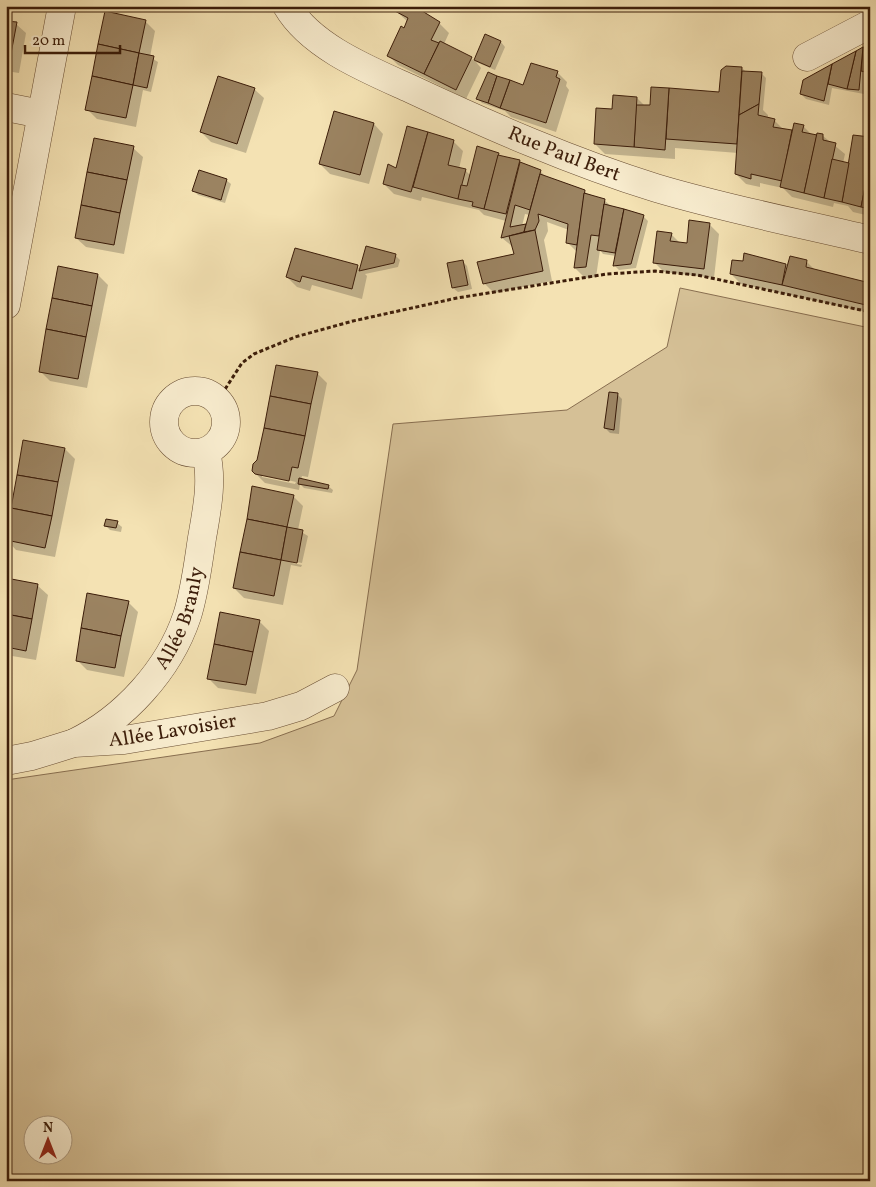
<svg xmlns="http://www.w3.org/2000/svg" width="876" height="1187" font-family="Vollkorn,serif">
  <rect width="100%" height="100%" fill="#f4e2b3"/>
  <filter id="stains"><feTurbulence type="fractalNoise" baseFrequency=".004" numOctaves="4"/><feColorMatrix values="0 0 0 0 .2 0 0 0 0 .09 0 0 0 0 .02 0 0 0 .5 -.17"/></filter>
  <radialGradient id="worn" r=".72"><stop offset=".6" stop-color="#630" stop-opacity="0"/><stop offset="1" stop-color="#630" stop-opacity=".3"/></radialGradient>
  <!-- green -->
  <path fill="#d5c096" stroke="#886e50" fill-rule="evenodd" d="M680 288 870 328V1181H6V780L260 743 334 716 357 670 393 424 567 410 667 347ZM32 1124H62V1154H32Z"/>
  <!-- shadow -->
  <g fill="#0003" fill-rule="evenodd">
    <path d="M397 6H421L426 12 424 15 439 23 449 33 444 44 475 61 486 36 501 42 505 47 495 70 476 62 481 68 466 99 398 65 388 55 408 22 395 10Z"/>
    <path d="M145 21 155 31 150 57 158 62 151 92 143 90 136 127 97 119 87 109Z"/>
    <path d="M6 22 16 24 26 33 19 73 6 71Z"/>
    <path d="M863 48 870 49V76L865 75 864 94 832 88 829 105 806 99 801 94 804 81Z"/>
    <path d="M742 68 746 72 761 73 766 78 763 110 768 115V119L774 120 784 130 793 132 803 126 811 134 823 136 845 154 843 163 850 164 870 138V216L853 212 848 206 834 203 833 207 792 197 783 188 760 183V187L746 184 736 174 738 153 675 148V159L605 154 595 144 613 110 637 98 645 106 652 107 653 88 720 93Z"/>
    <path d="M557 72 567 82 566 86 569 90 556 132 511 117 505 111 482 103 478 99 524 87Z"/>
    <path d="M254 89 264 98 246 153 211 142 201 132Z"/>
    <path d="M374 124 383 134 369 184 330 174 320 164Z"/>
    <path d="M408 128 453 141 463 151 459 169 465 170 471 176 478 148 502 157 519 161 523 165 540 171 546 177 604 200 612 207 643 216 648 221 636 268 619 270 614 265 616 256 603 254 600 250 596 277 585 278 575 268 577 252 567 242 569 230 547 222 548 231 544 240 552 281 494 293 484 283 515 255 513 247 502 238 506 221 484 215 479 210 422 197 421 201 394 194 384 184 397 169ZM525 214 530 215 527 225 522 226Z"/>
    <path d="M133 148 143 157 124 254 86 247 76 238Z"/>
    <path d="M226 180 231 184 225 203 198 195 193 190Z"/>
    <path d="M709 224 719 234 714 278 664 272 654 262 671 234 681 244 688 245Z"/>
    <path d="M395 255 400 260 398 267 365 274 367 276 362 299 312 285 310 291 297 287 287 277 357 266 360 270Z"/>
    <path d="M745 255 787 265 791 258 806 261 816 271 870 284V313L741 284 731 274 744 262Z"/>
    <path d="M462 261 467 266 472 289 458 292 453 288 449 264Z"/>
    <path d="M59 267 98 275 108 285 87 388 50 381 40 371Z"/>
    <path d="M317 373 327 383 308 477 302 476 301 480 328 486 333 490 332 493 304 488 300 484 299 490 265 483 255 473 259 461ZM262 474 296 482 295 484 262 477Z"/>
    <path d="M617 394 622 399 619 434 610 433 605 428Z"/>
    <path d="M24 442 65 449 75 459 55 557 16 550 7 540Z"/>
    <path d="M293 496 303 506 298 530 308 536 302 563 292 561V563L302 565 301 567 291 565 283 605 244 598 234 588Z"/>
    <path d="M117 523 122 527 121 532 110 530 106 526Z"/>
    <path d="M6 580 38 586 48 595 36 660 6 655Z"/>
    <path d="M128 602 138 612 124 677 87 670 77 660Z"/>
    <path d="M259 621 269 631 256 694 218 688 208 678Z"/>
  </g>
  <!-- building -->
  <g fill="#9b8361" stroke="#3b1c09">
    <path d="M395 6H414L440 22 431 40 439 43 424 74 387 56 401 26 404 28 408 18 393 10Z"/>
    <path d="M105 11 146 20 139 53 98 44Z"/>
    <path d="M6 21 17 22 9 64 6 63Z"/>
    <path d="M485 34 501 41 490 67 474 60Z"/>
    <path d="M440 41 472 57 456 90 424 74Z"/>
    <path d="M98 44 139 53 133 85 92 76Z"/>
    <path d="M863 47 870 48V73L861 71Z"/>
    <path d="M863 47 859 90 847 89 856 51Z"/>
    <path d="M856 51 847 89 828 84 832 64Z"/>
    <path d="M139 53 154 56 147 88 133 85Z"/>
    <path d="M531 63 558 71 556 77 560 79 546 123 500 108 510 80 523 85Z"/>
    <path d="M832 64 824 101 800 94 803 80Z"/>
    <path d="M726 66 742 67 737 144 666 139 669 88 719 92 721 70Z"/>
    <path d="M742 71 762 72 759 104 739 115Z"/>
    <path d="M488 72 497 76 488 103 476 99Z"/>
    <path d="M92 76 133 85 126 118 85 110Z"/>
    <path d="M218 76 255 88 237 144 200 132Z"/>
    <path d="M497 76 510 80 500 108 488 103Z"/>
    <path d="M651 87 669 88 665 150 634 147 636 105H650Z"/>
    <path d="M613 95 637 97 634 147 594 144 596 108 612 109Z"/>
    <path d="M759 104 758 115 775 119 773 127 792 130 782 181 751 174V179L735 174 739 115Z"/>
    <path d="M334 111 374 123 360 175 319 164Z"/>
    <path d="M794 123 804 125 802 132 817 135 804 193 780 187Z"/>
    <path d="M407 126 428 132 411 192 383 184 388 164 396 168Z"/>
    <path d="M428 132 454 140 448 165 466 169 458 199 413 187Z"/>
    <path d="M817 133 823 134V140L836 143 824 198 804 193Z"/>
    <path d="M853 135 870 137 869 168 861 207 842 202Z"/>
    <path d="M94 138 134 146 127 180 87 172Z"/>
    <path d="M477 146 499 153 484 209 472 206 473 202 458 199 461 185 467 186Z"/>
    <path d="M498 155 520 160 506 214 484 209Z"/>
    <path d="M832 159 849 163 842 202 824 198Z"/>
    <path d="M520 162 541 170 530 210 515 205 510 227 526 224 524 232 501 238Z"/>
    <path d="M870 162V209L861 207Z"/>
    <path d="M199 170 227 179 221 200 192 191Z"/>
    <path d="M87 172 127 180 120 213 81 205Z"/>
    <path d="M540 174 585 190 577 245 566 243 568 224 538 214 539 221 535 230 524 232Z"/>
    <path d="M584 193 605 199 599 236 591 235 586 267 574 268Z"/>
    <path d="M604 204 624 209 615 253 597 250Z"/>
    <path d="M81 205 120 213 114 245 75 238Z"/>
    <path d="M624 209 644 215 631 264 613 266Z"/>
    <path d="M689 220 710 223 704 269 653 263 657 231 672 233 670 241 687 243Z"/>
    <path d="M535 230 543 271 483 284 477 262 514 254 509 236Z"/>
    <path d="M366 246 396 254 394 263 359 271Z"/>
    <path d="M295 248 358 265 352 289 302 276 300 282 286 277Z"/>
    <path d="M744 253 786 264 782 285 730 274 732 260 743 261Z"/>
    <path d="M790 256 807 260 806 267 870 283V306L782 285Z"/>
    <path d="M463 260 468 285 452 288 447 263Z"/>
    <path d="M58 266 98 274 92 306 52 298Z"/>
    <path d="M52 298 92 306 86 337 46 329Z"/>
    <path d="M46 329 86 337 78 379 39 372Z"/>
    <path d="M276 365 318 372 311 404 270 396Z"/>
    <path d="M609 392 618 393 614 430 604 428Z"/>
    <path d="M270 396 311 404 305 436 264 428Z"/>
    <path d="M264 428 305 436 298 468 292 467 289 481 255 474 252 471 253 464 257 460Z"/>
    <path d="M23 440 65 448 58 482 17 475Z"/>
    <path d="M17 475 58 482 52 516 11 508Z"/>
    <path d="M299 478 329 485 328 489 298 484Z"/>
    <path d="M252 486 294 495 287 527 247 519Z"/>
    <path d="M11 508 52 516 45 548 6 540Z"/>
    <path d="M106 519 118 521 116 528 104 526Z"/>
    <path d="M247 519 287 527 281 560 240 552Z"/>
    <path d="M287 527 303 530 297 563 281 560Z"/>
    <path d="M240 552 281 560 274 596 233 588Z"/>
    <path d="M6 578 38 584 32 619 6 614Z"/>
    <path d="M87 593 129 601 121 636 81 628Z"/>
    <path d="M220 612 260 620 253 652 214 644Z"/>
    <path d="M6 614 32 619 26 651 6 647Z"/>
    <path d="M81 628 121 636 115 668 76 661Z"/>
    <path d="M214 644 253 652 246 685 207 679Z"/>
  </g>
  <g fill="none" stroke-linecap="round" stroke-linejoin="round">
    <defs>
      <g id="minor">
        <path id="s1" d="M287 6C311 47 369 70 411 89 490 126 572 162 656 188 726 209 799 223 870 240"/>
        <path d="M807 57 870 24"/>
        <path d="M6 107 41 114"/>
        <path d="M6 305 62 6"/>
        <circle cx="195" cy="422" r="31"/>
        <path id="s2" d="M74 743C124 719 169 670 187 616 195 591 198 564 202 538 207 509 213 481 206 452"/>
        <path id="s3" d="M6 761 32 756 74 743 124 740 268 716 301 706 335 688"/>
      </g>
    </defs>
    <!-- minor casing -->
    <use href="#minor" stroke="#694e34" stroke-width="29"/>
    <!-- path -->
    <path stroke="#3b1c09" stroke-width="3" stroke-dasharray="4 2.5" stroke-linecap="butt" d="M218 400 242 363 254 354 295 337 353 321 457 298 607 274 655 271 697 275 870 312"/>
    <!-- minor -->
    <use href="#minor" stroke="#f8ecce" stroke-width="28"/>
  </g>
  <g text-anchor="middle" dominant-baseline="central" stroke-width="4" stroke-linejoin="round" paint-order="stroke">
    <!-- street labels -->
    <g font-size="20" fill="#3b1c09" stroke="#f8ecce">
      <text stroke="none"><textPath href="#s1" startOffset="318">Rue Paul Bert</textPath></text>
      <text stroke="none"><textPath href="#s2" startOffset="170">Allée Branly</textPath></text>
      <text stroke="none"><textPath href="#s3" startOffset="170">Allée Lavoisier</textPath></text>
    </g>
  </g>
  <!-- margin -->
  <rect width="876" height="1187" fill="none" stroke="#f4e2b3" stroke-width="25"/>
  <rect x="8" y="8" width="861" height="1172" fill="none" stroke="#3b1c09" stroke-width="2.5"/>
  <rect x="12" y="12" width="851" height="1162" fill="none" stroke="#3b1c09"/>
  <!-- north arrow -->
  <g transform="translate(48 1140)"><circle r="24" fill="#f8ecce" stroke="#ac997f"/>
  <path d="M0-4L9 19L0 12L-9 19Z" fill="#8f2418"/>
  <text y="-8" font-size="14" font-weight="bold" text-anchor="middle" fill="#3b1c09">N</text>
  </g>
  <!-- scale -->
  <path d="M25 45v8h95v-8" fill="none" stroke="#3b1c09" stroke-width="2.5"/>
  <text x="32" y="45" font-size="15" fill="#3b1c09" stroke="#f8ecce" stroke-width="4" paint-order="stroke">20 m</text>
  <rect width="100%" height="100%" filter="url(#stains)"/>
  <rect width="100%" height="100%" fill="url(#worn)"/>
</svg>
